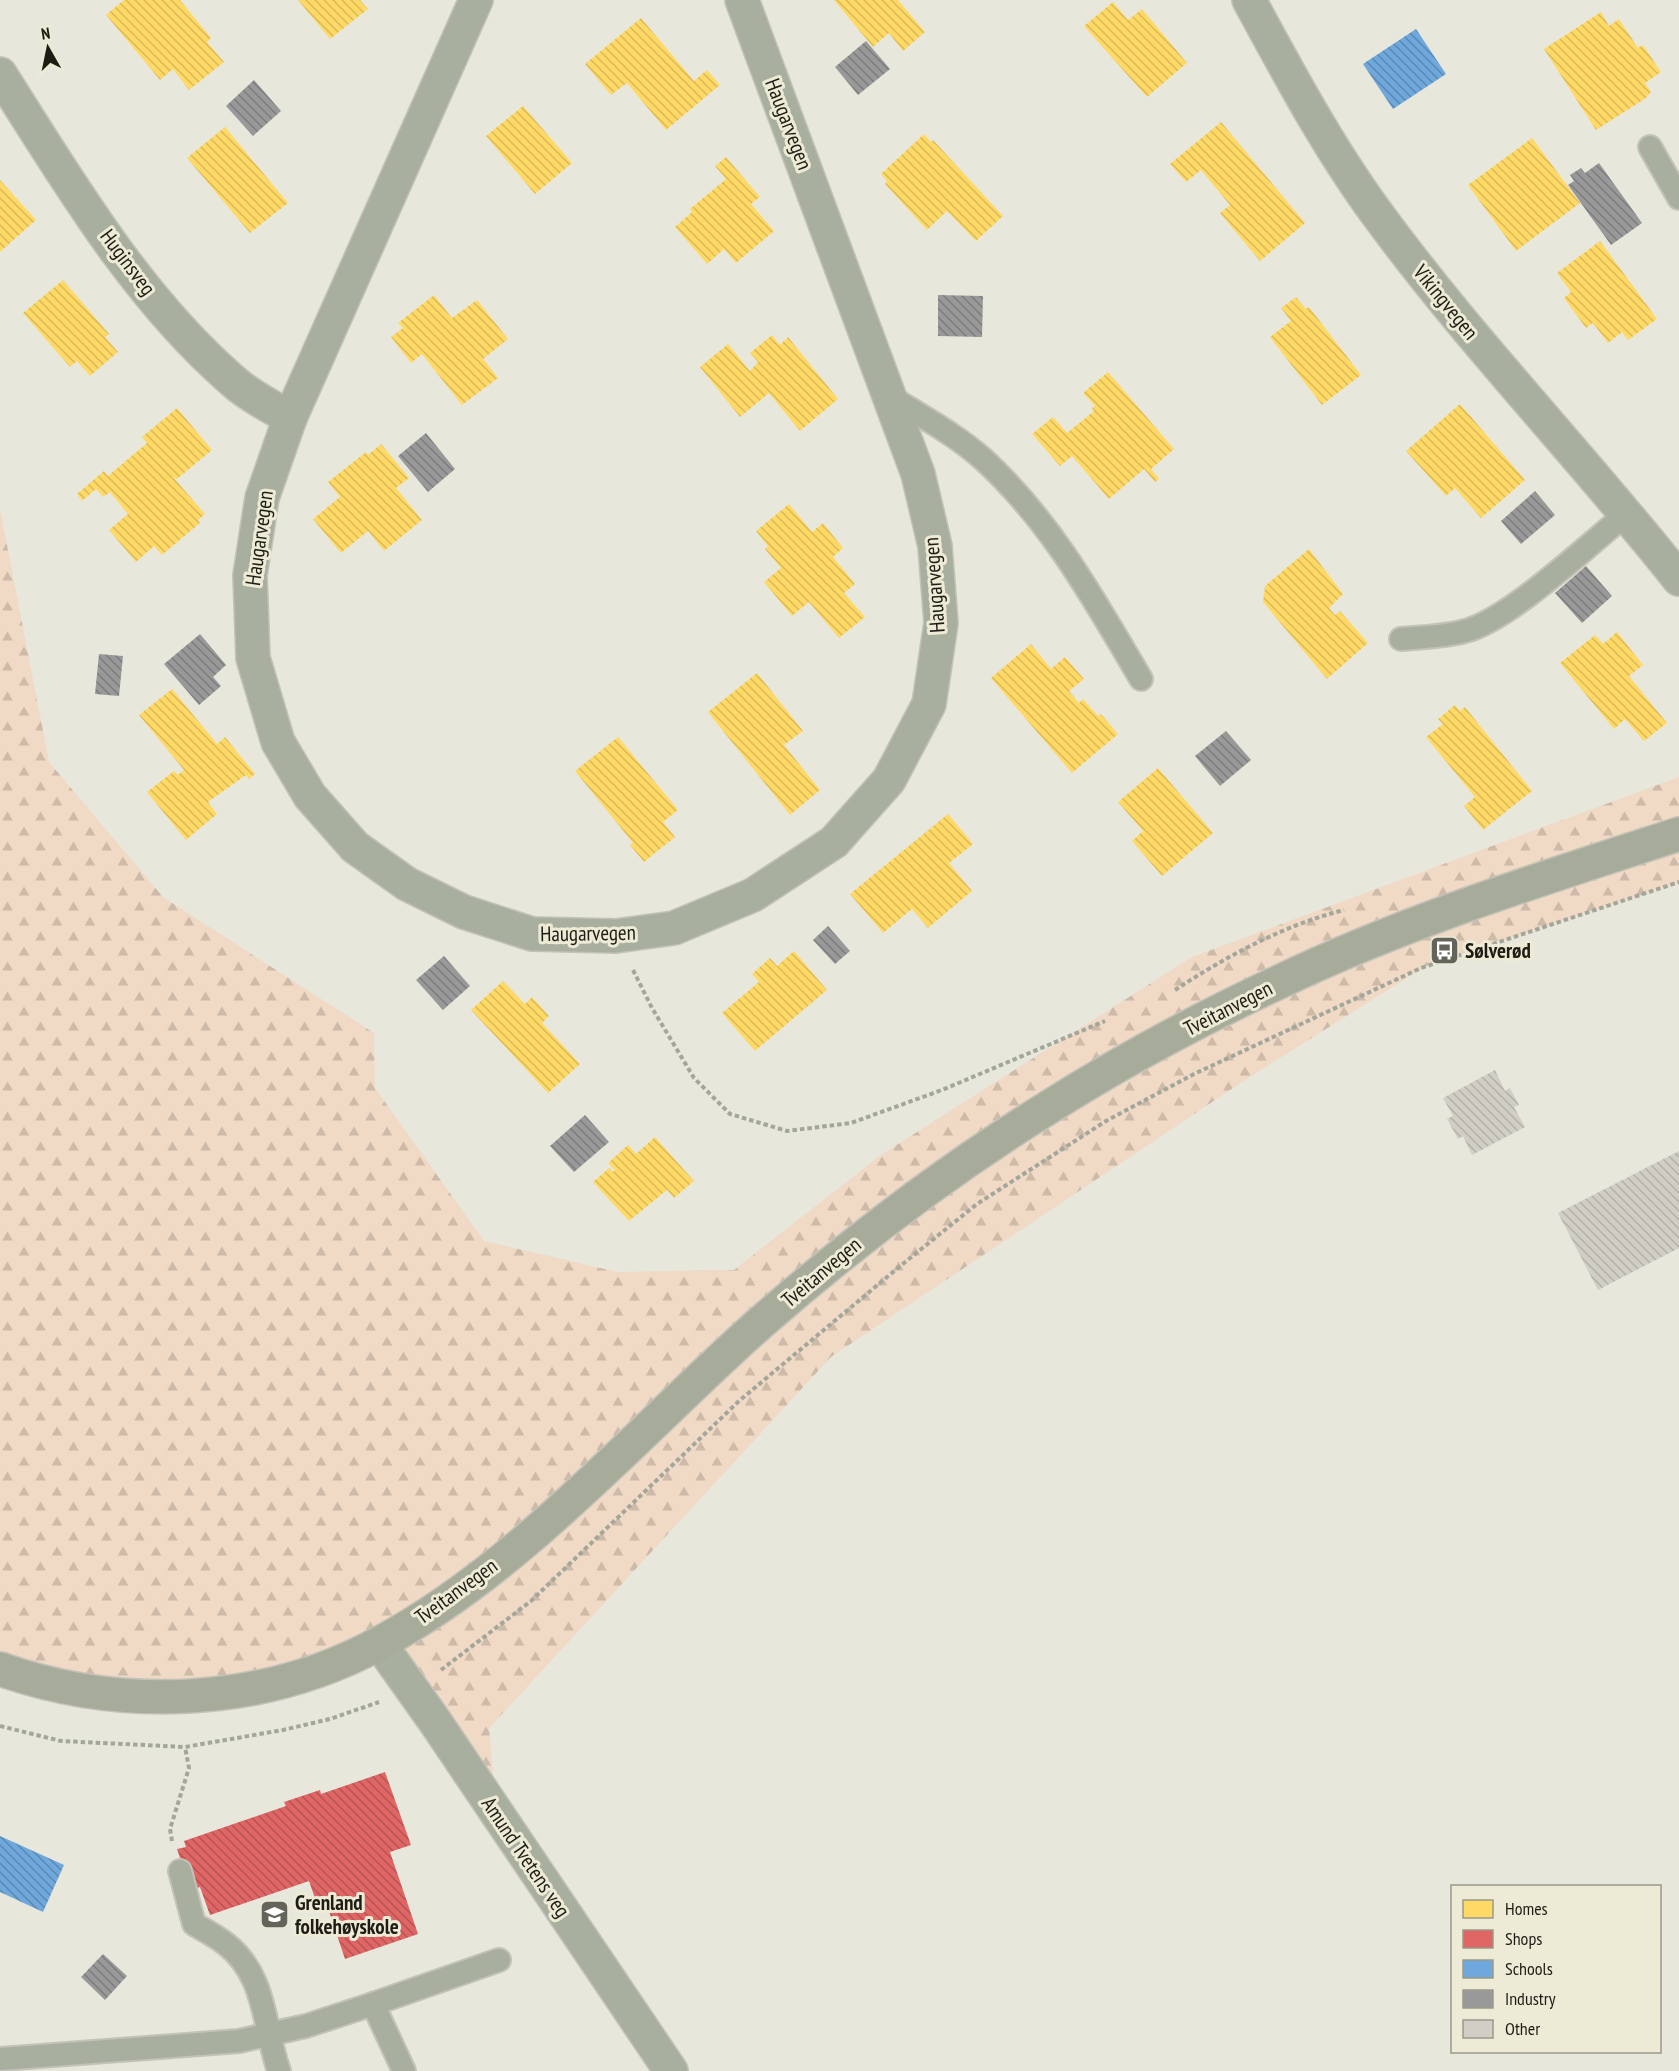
<svg xmlns="http://www.w3.org/2000/svg" width="1679" height="2071" font-family="'PT Sans Narrow',sans-serif">
  <defs>
    <pattern id="forest-firs" width="22" height="20" patternUnits="userSpaceOnUse" patternTransform="scale(1.5)"><rect width="22" height="20" fill="#f0d9c5"/><path d="M5 1l3.5 6h-7zM16 11l3.5 6h-7z" fill="#cdbaa8"/></pattern>
    <pattern id="homes-back-hatch" width="6" height="6" patternUnits="userSpaceOnUse" patternTransform="scale(1.5)"><rect width="6" height="6" fill="#ffd966"/><path d="M-1 5l2 2M0 0l6 6M5-1l2 2" fill="none" stroke="#daba58"/></pattern>
    <pattern id="shops-back-hatch" width="6" height="6" patternUnits="userSpaceOnUse" patternTransform="scale(1.5)"><rect width="6" height="6" fill="#e06666"/><path d="M-1 5l2 2M0 0l6 6M5-1l2 2" fill="none" stroke="#b55353"/></pattern>
    <pattern id="schools-back-hatch" width="6" height="6" patternUnits="userSpaceOnUse" patternTransform="scale(1.5)"><rect width="6" height="6" fill="#6fa8dc"/><path d="M-1 5l2 2M0 0l6 6M5-1l2 2" fill="none" stroke="#5b88b1"/></pattern>
    <pattern id="industry-back-hatch" width="6" height="6" patternUnits="userSpaceOnUse" patternTransform="scale(1.5)"><rect width="6" height="6" fill="#999"/><path d="M-1 5l2 2M0 0l6 6M5-1l2 2" fill="none" stroke="#7c7c7c"/></pattern>
    <pattern id="building-back-hatch" width="6" height="6" patternUnits="userSpaceOnUse" patternTransform="scale(1.5)"><rect width="6" height="6" fill="#d1cec6"/><path d="M-1 5l2 2M0 0l6 6M5-1l2 2" fill="none" stroke="#b3b0a9"/></pattern>
  </defs>
  <rect width="100%" height="100%" fill="#e8e7db"/>
  <!-- forest -->
  <path fill="url(#forest-firs)" d="M0 509 49 762 163 897 374 1033 375 1088 484 1241 617 1272 734 1270 881 1155 1192 957 1679 777V883L1426 966 1245 1080 831 1357 489 1728 496 1807 389 1633 230 1686 8 1669 0 1665Z"/>
  <!-- homes -->
  <g fill="url(#homes-back-hatch)">
    <path d="M124 0H180L211 38 207 42 224 62 189 90 173 69 160 80 106 15Z"/>
    <path d="M298 0H360L368 9 330 39Z"/>
    <path d="M834 0H898L925 32 903 51 889 33 873 47Z"/>
    <path d="M1113 2 1128 20 1142 9 1187 63 1147 97 1084 26Z"/>
    <path d="M1601 12 1609 26 1619 19 1638 48 1643 45 1661 72 1645 83 1651 92 1646 98 1596 130 1544 49Z"/>
    <path d="M641 18 694 81 707 70 720 85 666 130 627 83 611 95 585 64Z"/>
    <path d="M523 106 572 163 535 194 486 136Z"/>
    <path d="M1221 122 1305 223 1260 261 1220 213 1230 205 1201 170 1186 182 1170 164Z"/>
    <path d="M225 127 288 203 250 233 187 158Z"/>
    <path d="M924 134 931 142 933 140 1003 216 976 241 947 211 927 230 885 184 887 181 881 174Z"/>
    <path d="M1532 138 1580 203 1516 251 1468 185Z"/>
    <path d="M726 157 760 197 751 204 774 231 736 263 724 249 707 264 675 227 692 212 690 209 726 179 715 166Z"/>
    <path d="M0 180 36 220 0 252Z"/>
    <path d="M1600 241 1657 319 1628 340 1622 332 1608 343 1593 323 1586 328 1564 298 1571 292 1557 273Z"/>
    <path d="M63 280 109 334 105 337 118 352 90 376 77 361 70 367 23 313Z"/>
    <path d="M434 295 452 318 477 300 508 339 483 359 498 378 462 405 422 354 411 363 391 337 403 328 398 323Z"/>
    <path d="M1296 297 1306 309 1309 307 1361 375 1322 405 1270 337 1291 321 1281 308Z"/>
    <path d="M772 335 780 345 788 337 838 399 800 431 769 393 740 417 700 367 728 344 750 371 758 362 750 353Z"/>
    <path d="M1108 372 1174 449 1151 469 1159 479 1155 482 1144 469 1109 499 1072 456 1060 466 1032 434 1053 417 1067 433 1094 411 1092 408 1095 406 1083 393Z"/>
    <path d="M1460 404 1525 480 1481 518 1455 488 1446 496 1406 451Z"/>
    <path d="M177 408 212 450 177 479 173 477 205 514 198 520 200 523 162 555 154 546 136 562 109 530 128 514 110 492 103 497 96 489 82 501 77 494 104 471 108 476 147 443 142 437Z"/>
    <path d="M381 444 409 478 396 488 422 520 384 551 368 531 341 553 313 519 340 497 328 482 366 452 368 455Z"/>
    <path d="M789 504 812 532 823 523 843 548 833 557 855 584 844 593 865 617 839 638 809 602 792 616 764 582 781 568 765 549 768 546 756 531Z"/>
    <path d="M1309 549 1343 594 1329 608 1335 615 1340 611 1368 643 1327 679 1263 602 1265 586Z"/>
    <path d="M1617 632 1643 665 1629 676 1667 723 1644 741 1625 719 1614 729 1560 663 1595 635 1603 644Z"/>
    <path d="M1031 644 1051 669 1065 657 1084 679 1069 691 1079 703 1083 699 1098 716 1101 714 1118 734 1072 773 991 678Z"/>
    <path d="M757 673 803 731 784 745 820 790 790 815 708 712Z"/>
    <path d="M172 689 217 744 225 737 255 774 249 779 246 775 208 802 217 814 186 840 147 792 174 771 178 775 184 770 139 715Z"/>
    <path d="M1455 705 1460 711 1465 707 1532 791 1483 830 1464 806 1475 797 1426 737 1443 724 1438 719Z"/>
    <path d="M618 737 678 810 663 822 675 837 644 862 630 845 633 843 575 771Z"/>
    <path d="M1158 768 1213 833 1162 876 1132 841 1143 831 1118 802Z"/>
    <path d="M948 814 973 844 949 863 972 891 928 928 912 909 883 933 850 894Z"/>
    <path d="M794 951 827 990 755 1051 722 1013 759 982 752 974 770 958 777 966Z"/>
    <path d="M503 981 525 1004 532 997 549 1016 542 1023 580 1064 548 1093 471 1010Z"/>
    <path d="M655 1137 694 1181 674 1198 667 1190 629 1221 593 1182 609 1168 613 1172 615 1170 608 1163 628 1145 636 1154Z"/>
  </g>
  <!-- shops -->
  <path fill="url(#shops-back-hatch)" d="M385 1772 411 1845 390 1852 418 1934 345 1959 328 1908 319 1910 309 1881 210 1915 200 1887 191 1890 177 1849 186 1847 184 1841 286 1806 284 1802 320 1790 321 1794Z"/>
  <!-- schools -->
  <g fill="url(#schools-back-hatch)">
    <path d="M1416 29 1446 74 1393 109 1363 64Z"/>
    <path d="M0 1836 64 1865 43 1912 0 1892Z"/>
  </g>
  <!-- industry -->
  <g fill="url(#industry-back-hatch)">
    <path d="M866 41 890 69 858 95 835 67Z"/>
    <path d="M254 80 281 111 253 136 226 106Z"/>
    <path d="M1599 163 1642 223 1611 245 1568 185 1574 181 1570 175 1581 168 1585 173Z"/>
    <path d="M938 295 983 296 982 337 938 336Z"/>
    <path d="M426 433 455 469 428 492 398 456Z"/>
    <path d="M1535 491 1555 515 1521 544 1501 521Z"/>
    <path d="M1586 566 1612 596 1582 623 1555 593Z"/>
    <path d="M200 634 226 665 213 677 221 686 199 705 164 664Z"/>
    <path d="M99 654 123 656 119 696 95 694Z"/>
    <path d="M1226 731 1251 760 1220 786 1195 756Z"/>
    <path d="M828 926 850 951 835 964 813 940Z"/>
    <path d="M444 956 470 986 443 1010 416 980Z"/>
    <path d="M585 1115 609 1142 574 1172 550 1146Z"/>
    <path d="M103 1954 127 1976 105 2000 81 1977Z"/>
  </g>
  <!-- building -->
  <g fill="url(#building-back-hatch)">
    <path d="M1495 1070 1505 1091 1510 1088 1519 1105 1514 1107 1525 1127 1472 1155 1463 1136 1458 1139 1447 1119 1453 1116 1443 1098Z"/>
    <path d="M1679 1151V1248L1598 1290 1558 1213Z"/>
  </g>
  <g fill="none" stroke-linecap="round" stroke-linejoin="round">
    <defs>
      <g id="lane">
        <path d="M1650 147 1679 198"/>
        <path d="M892 398C923 417 956 435 983 459 1051 521 1095 601 1141 679"/>
        <path d="M1401 639C1422 637 1444 637 1465 631 1509 620 1587 546 1625 515"/>
        <path d="M180 1871 194 1924C204 1930 216 1936 226 1944 267 1976 263 2026 279 2071"/>
        <path d="M373 2004 499 1960"/>
        <path d="M0 2059 239 2041 306 2026 373 2004 404 2071"/>
      </g>
      <g id="street">
        <path d="M476 0 290 418 262 498 250 575 253 658 278 742 310 796 355 847 407 884 464 912 532 934 616 936 674 928 753 895 834 842 889 780 929 704 941 623 935 546 918 474 742 0"/>
        <path d="M1249 0C1288 72 1327 145 1375 211 1469 340 1580 454 1679 579"/>
        <path d="M0 74C68 181 136 297 233 381 249 396 271 406 290 418"/>
        <path d="M380 1644 436 1723 671 2071"/>
      </g>
      <path id="secondary" d="M0 1669C122 1712 263 1706 378 1644 519 1569 639 1431 758 1325 848 1246 943 1173 1046 1109 1120 1062 1198 1020 1277 983 1405 921 1544 878 1679 834"/>
    </defs>
    <!-- lane casing -->
    <use href="#lane" stroke="#c3c2b8" stroke-width="26"/>
    <!-- street casing -->
    <use href="#street" stroke="#c3c2b8" stroke-width="36"/>
    <!-- secondary casing -->
    <use href="#secondary" stroke="#c3c2b8" stroke-width="36"/>
    <!-- path -->
    <g stroke="#a3a69a" stroke-width="4" stroke-dasharray="4.5 3" stroke-linecap="butt">
      <path d="M633 970 652 1008 694 1078 730 1114 787 1131 851 1123 942 1090 1105 1021"/>
      <path d="M1175 990C1227 956 1284 925 1344 910"/>
      <path d="M441 1670 531 1601 739 1401 899 1267 977 1204 1106 1121 1194 1074 1421 968 1679 882"/>
      <path d="M0 1726 61 1741 185 1747 283 1730 330 1719 379 1702"/>
      <path d="M172 1841 170 1829 189 1768 185 1747"/>
    </g>
    <!-- lane -->
    <use href="#lane" stroke="#a9af9e" stroke-width="22"/>
    <!-- street -->
    <use href="#street" stroke="#a9af9e" stroke-width="33"/>
    <!-- secondary -->
    <use href="#secondary" stroke="#a7ac9a" stroke-width="33"/>
  </g>
  <!-- icons -->
  <defs>
    <symbol id="bus-square" viewBox="-11 -11 22 22"><rect x="-9" y="-9" width="18" height="18" rx="4" fill="#65645a" stroke="#edebd6"/><path d="M-5-6H5V4H4V6H2V4H-2V6H-4V4H-5ZM-3.5-4V0h7V-4ZM-3.5 1.2v1.5H-2V1.2ZM2 1.2v1.5H3.5V1.2Z" fill="#fff"/></symbol>
    <symbol id="school-square" viewBox="-11 -11 22 22"><rect x="-9" y="-9" width="18" height="18" rx="4" fill="#65645a" stroke="#edebd6"/><path d="M0-5L7-2L0 1L-7-2ZM-4 1L0 2.5L4 1V4Q0 6-4 4Z" fill="#fff"/></symbol>
  </defs>
  <g fill-rule="evenodd">
    <use href="#bus-square" x="1428" y="934" width="33" height="33"/>
    <use href="#school-square" x="258" y="1898" width="33" height="33"/>
  </g>
  <g text-anchor="middle" dominant-baseline="central" stroke-width="6" stroke-linejoin="round" paint-order="stroke">
    <!-- street labels -->
    <g font-size="21" fill="#1e1d15" stroke="#edebd6">
      <text transform="translate(789 124) rotate(69)">Haugarvegen</text>
      <text transform="translate(128 262) rotate(53)">Huginsveg</text>
      <text transform="translate(1446 302) rotate(51)">Vikingvegen</text>
      <text transform="translate(259 538) rotate(-82)">Haugarvegen</text>
      <text transform="translate(934 585) rotate(-94)">Haugarvegen</text>
      <text transform="translate(588 933) rotate(-1)">Haugarvegen</text>
      <text transform="translate(1228 1008) rotate(-27)">Tveitanvegen</text>
      <text transform="translate(821 1272) rotate(-40)">Tveitanvegen</text>
      <text transform="translate(456 1591) rotate(-36)">Tveitanvegen</text>
      <text transform="translate(526 1857) rotate(56)">Amund Tvetens veg</text>
    </g>
    <!-- poi labels -->
    <g font-size="21" font-weight="bold" fill="#1e1d15" stroke="#edebd6" text-anchor="start">
      <text x="1465" y="950">Sølverød</text>
      <text x="295" y="1902">Grenland<tspan x="295" dy="24">folkehøyskole</tspan></text>
    </g>
  </g>
  <!-- legend -->
  <rect x="1451" y="1885" width="210" height="168" fill="#edebd6" stroke="#9a9989" stroke-width="1.5"/>
  <rect x="1463" y="1900" width="30" height="18" fill="#ffd966" stroke="#9a9989" stroke-width="1.5"/>
  <text x="1505" y="1915" font-size="18" fill="#1e1d15">Homes</text>
  <rect x="1463" y="1930" width="30" height="18" fill="#e06666" stroke="#9a9989" stroke-width="1.5"/>
  <text x="1505" y="1945" font-size="18" fill="#1e1d15">Shops</text>
  <rect x="1463" y="1960" width="30" height="18" fill="#6fa8dc" stroke="#9a9989" stroke-width="1.5"/>
  <text x="1505" y="1975" font-size="18" fill="#1e1d15">Schools</text>
  <rect x="1463" y="1990" width="30" height="18" fill="#999999" stroke="#9a9989" stroke-width="1.5"/>
  <text x="1505" y="2005" font-size="18" fill="#1e1d15">Industry</text>
  <rect x="1463" y="2020" width="30" height="18" fill="#d1cec6" stroke="#9a9989" stroke-width="1.5"/>
  <text x="1505" y="2035" font-size="18" fill="#1e1d15">Other</text>
  <!-- north arrow -->
  <g transform="translate(48 48) rotate(351)" stroke="#edebd6" stroke-width="4.5" paint-order="stroke">
  <path d="M0-4.5L10 22L0 15L-10 22Z" fill="#1e1d15"/>
  <text y="-9" font-size="16" font-weight="bold" text-anchor="middle" fill="#1e1d15">N</text>
  </g>
</svg>
